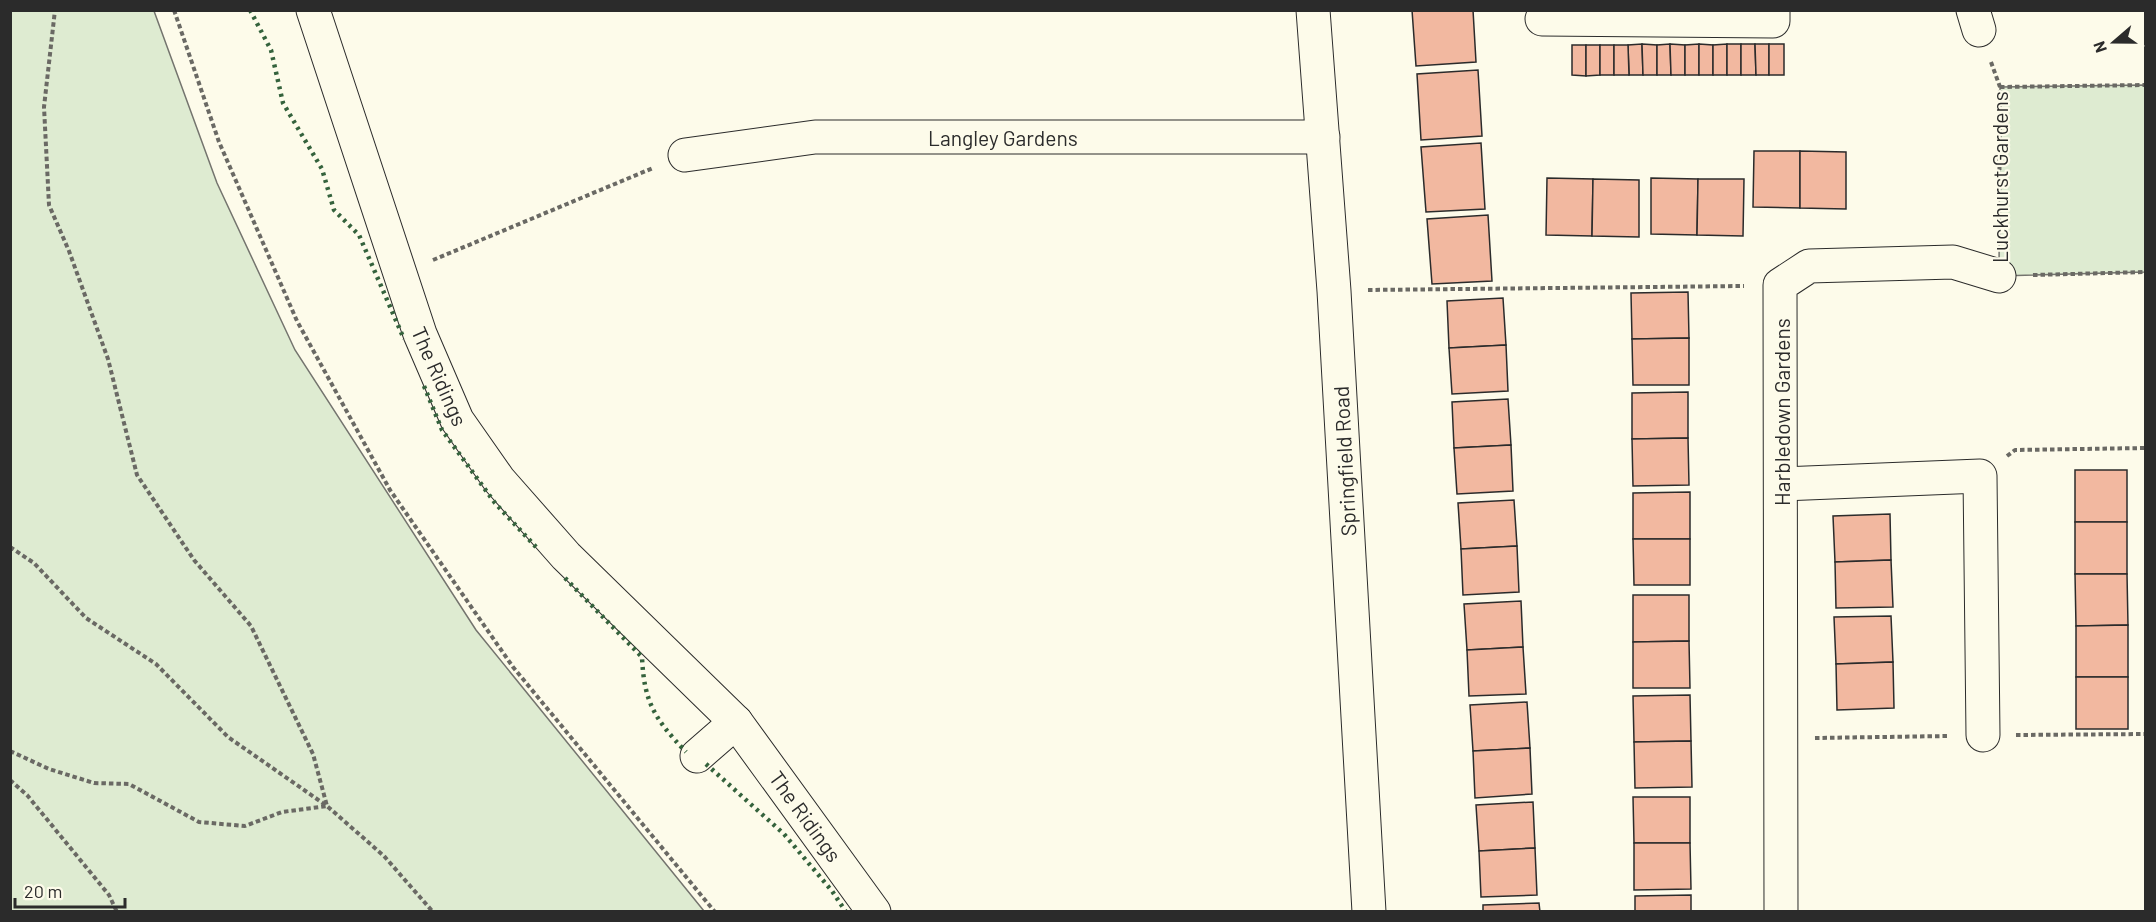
<svg xmlns="http://www.w3.org/2000/svg" width="2156" height="922" font-family="Barlow,sans-serif">
  <rect width="100%" height="100%" fill="#fdfbea"/>
  <!-- green -->
  <g fill="#deebd1" stroke="#74746e" stroke-width="1.5">
    <path d="M10 11H154L217 183 295 350 476 630 704 911H11Z"/>
    <path d="M2145 85V272L1999 276 2000 87Z"/>
  </g>
  <!-- building -->
  <g fill="#f2b8a0" stroke="#2b2b2b" stroke-width="1.5">
    <path d="M1412 10H1473L1476 62 1416 66Z"/>
    <path d="M1642 44 1643 75H1629L1628 45Z"/>
    <path d="M1642 44 1657 45V75H1643Z"/>
    <path d="M1670 44 1671 75H1657V45Z"/>
    <path d="M1670 44 1685 45V75H1671Z"/>
    <path d="M1699 44V75H1685V45Z"/>
    <path d="M1699 44 1713 45V75H1699Z"/>
    <path d="M1727 44V75H1713V45Z"/>
    <rect x="1727" y="44" width="14" height="31"/>
    <path d="M1741 44H1755L1756 75H1741Z"/>
    <path d="M1755 44H1769V75H1756Z"/>
    <rect x="1769" y="44" width="15" height="31"/>
    <path d="M1572 45H1586V76L1572 75Z"/>
    <path d="M1586 45H1600V75L1586 76Z"/>
    <rect x="1600" y="45" width="14" height="30"/>
    <path d="M1614 45H1628L1629 75H1614Z"/>
    <path d="M1478 70 1482 136 1421 140 1417 74Z"/>
    <path d="M1481 143 1485 209 1426 212 1421 147Z"/>
    <path d="M1754 151H1800V208L1753 207Z"/>
    <path d="M1800 151 1846 152V209L1800 208Z"/>
    <path d="M1547 178 1593 179 1592 236 1546 235Z"/>
    <path d="M1651 178 1698 179 1697 235 1651 234Z"/>
    <path d="M1593 179 1639 180V237L1592 236Z"/>
    <path d="M1698 179H1744L1743 236 1697 235Z"/>
    <path d="M1488 215 1492 281 1432 284 1427 219Z"/>
    <path d="M1688 292 1689 338 1632 339 1631 293Z"/>
    <path d="M1503 298 1506 345 1449 348 1447 301Z"/>
    <path d="M1689 338V385H1633L1632 339Z"/>
    <path d="M1506 345 1508 391 1452 394 1449 348Z"/>
    <path d="M1688 392V438L1632 439V393Z"/>
    <path d="M1508 399 1511 445 1454 448 1452 402Z"/>
    <path d="M1688 438 1689 485 1633 486 1632 439Z"/>
    <path d="M1511 445 1513 491 1457 494 1454 448Z"/>
    <rect x="2075" y="470" width="52" height="52"/>
    <path d="M1690 492V539H1633V493Z"/>
    <path d="M1514 500 1517 546 1461 549 1458 503Z"/>
    <path d="M1890 514 1891 560 1835 562 1833 516Z"/>
    <rect x="2075" y="522" width="52" height="52"/>
    <path d="M1633 539H1690V585H1634Z"/>
    <path d="M1517 546 1519 592 1463 595 1461 549Z"/>
    <path d="M1891 560 1893 607 1836 608 1835 562Z"/>
    <path d="M2075 574H2127L2128 625 2076 626Z"/>
    <path d="M1633 595H1689V641L1633 642Z"/>
    <path d="M1521 601 1523 647 1467 650 1464 604Z"/>
    <path d="M1891 616 1893 662 1836 664 1834 617Z"/>
    <path d="M2128 625V677H2076V626Z"/>
    <path d="M1689 641 1690 688H1633V642Z"/>
    <path d="M1523 647 1526 694 1469 696 1467 650Z"/>
    <path d="M1893 662 1894 708 1837 710 1836 664Z"/>
    <rect x="2076" y="677" width="52" height="52"/>
    <path d="M1690 695 1691 741 1634 742 1633 696Z"/>
    <path d="M1527 702 1530 748 1473 751 1470 705Z"/>
    <path d="M1691 741 1692 787 1635 788 1634 742Z"/>
    <path d="M1530 748 1532 794 1475 798 1473 751Z"/>
    <path d="M1633 797H1690V843H1634Z"/>
    <path d="M1533 802 1535 848 1479 851 1476 805Z"/>
    <path d="M1634 843H1690L1691 889 1634 890Z"/>
    <path d="M1535 848 1537 895 1481 897 1479 851Z"/>
    <path d="M1691 895V912H1635V896Z"/>
    <path d="M1539 903 1540 912H1483V905Z"/>
  </g>
  <g fill="none" stroke-linecap="round" stroke-linejoin="round">
    <defs>
      <g id="minor">
        <path d="M313 10 420 334 457 420 499 480 566 556 736 722 874 912"/>
        <path d="M1313 10 1334 291 1369 912"/>
        <path d="M1973 10 1979 30"/>
        <path d="M1542 19 1773 21V10"/>
        <path d="M685 155 815 137H1323"/>
        <path d="M1782 484 1980 476 1983 735"/>
        <path d="M697 756 736 722"/>
        <path d="M1781 912 1780 285 1809 266 1953 262 1999 276"/>
      </g>
    </defs>
    <!-- minor casing -->
    <use href="#minor" stroke="#2b2b2b" stroke-width="35"/>
    <!-- path -->
    <g stroke="#6a6964" stroke-width="4" stroke-dasharray="4.5 3" stroke-linecap="butt">
      <path d="M174 10 219 142 297 321 390 490 513 667 715 912"/>
      <path d="M1991 62 2000 87 1999 239"/>
      <path d="M2000 87 2146 85"/>
      <path d="M433 260 653 168"/>
      <path d="M2033 275 2146 272"/>
      <path d="M1368 290 1744 286"/>
      <path d="M2007 456 2015 450 2146 448"/>
      <path d="M10 547 34 563 86 618 156 664 228 737 327 806 384 856 433 912"/>
      <path d="M2016 735 2146 734"/>
      <path d="M1815 738 1949 736"/>
      <path d="M10 751 49 769 94 783 129 784 199 822 245 826 282 812 327 806 313 754 251 626 194 560 137 475 108 359 69 251 49 205 44 107 55 10"/>
      <path d="M10 780 27 795 109 895 117 912"/>
    </g>
    <!-- minor -->
    <use href="#minor" stroke="#fdfbea" stroke-width="33"/>
    <!-- hedge -->
    <g stroke="#34623c" stroke-width="4.5" stroke-dasharray="3 4.5" stroke-linecap="butt">
      <path d="M250 10 271 50 283 103 322 169 334 210 359 235 404 339"/>
      <path d="M424 386 442 430 495 503 536 547"/>
      <path d="M565 578 642 657C644 703 655 719 686 752"/>
      <path d="M706 764 784 834 832 891 846 912"/>
    </g>
  </g>
  <g text-anchor="middle" dominant-baseline="central" stroke-width="4.5" stroke-linejoin="round" paint-order="stroke">
    <!-- street labels -->
    <g font-size="21" fill="#2b2b2b" stroke="#fdfbea">
      <text x="1003" y="137">Langley Gardens</text>
      <text transform="translate(1999 177) rotate(-90)">Luckhurst Gardens</text>
      <text transform="translate(440 376) rotate(66)">The Ridings</text>
      <text transform="translate(1781 412) rotate(-90)">Harbledown Gardens</text>
      <text transform="translate(1344 461) rotate(-93)">Springfield Road</text>
      <text transform="translate(806 816) rotate(54)">The Ridings</text>
    </g>
  </g>
  <!-- border -->
  <rect width="2156" height="922" fill="none" stroke="#2b2b2b" stroke-width="24"/>
  <!-- north arrow -->
  <g transform="translate(2114 42) rotate(250)" stroke="#fdfbea" stroke-width="4.5" paint-order="stroke">
  <path d="M0-4.5L10 22L0 15L-10 22Z" fill="#2b2b2b"/>
  <text y="-9" font-size="16" font-weight="bold" text-anchor="middle" fill="#2b2b2b">N</text>
  </g>
  <!-- scale -->
  <path d="M15 898v9h110v-9" fill="none" stroke="#2b2b2b" stroke-width="3"/>
  <text x="24" y="898" font-size="18" fill="#2b2b2b" stroke="#fdfbea" stroke-width="4.5" paint-order="stroke">20 m</text>
</svg>
